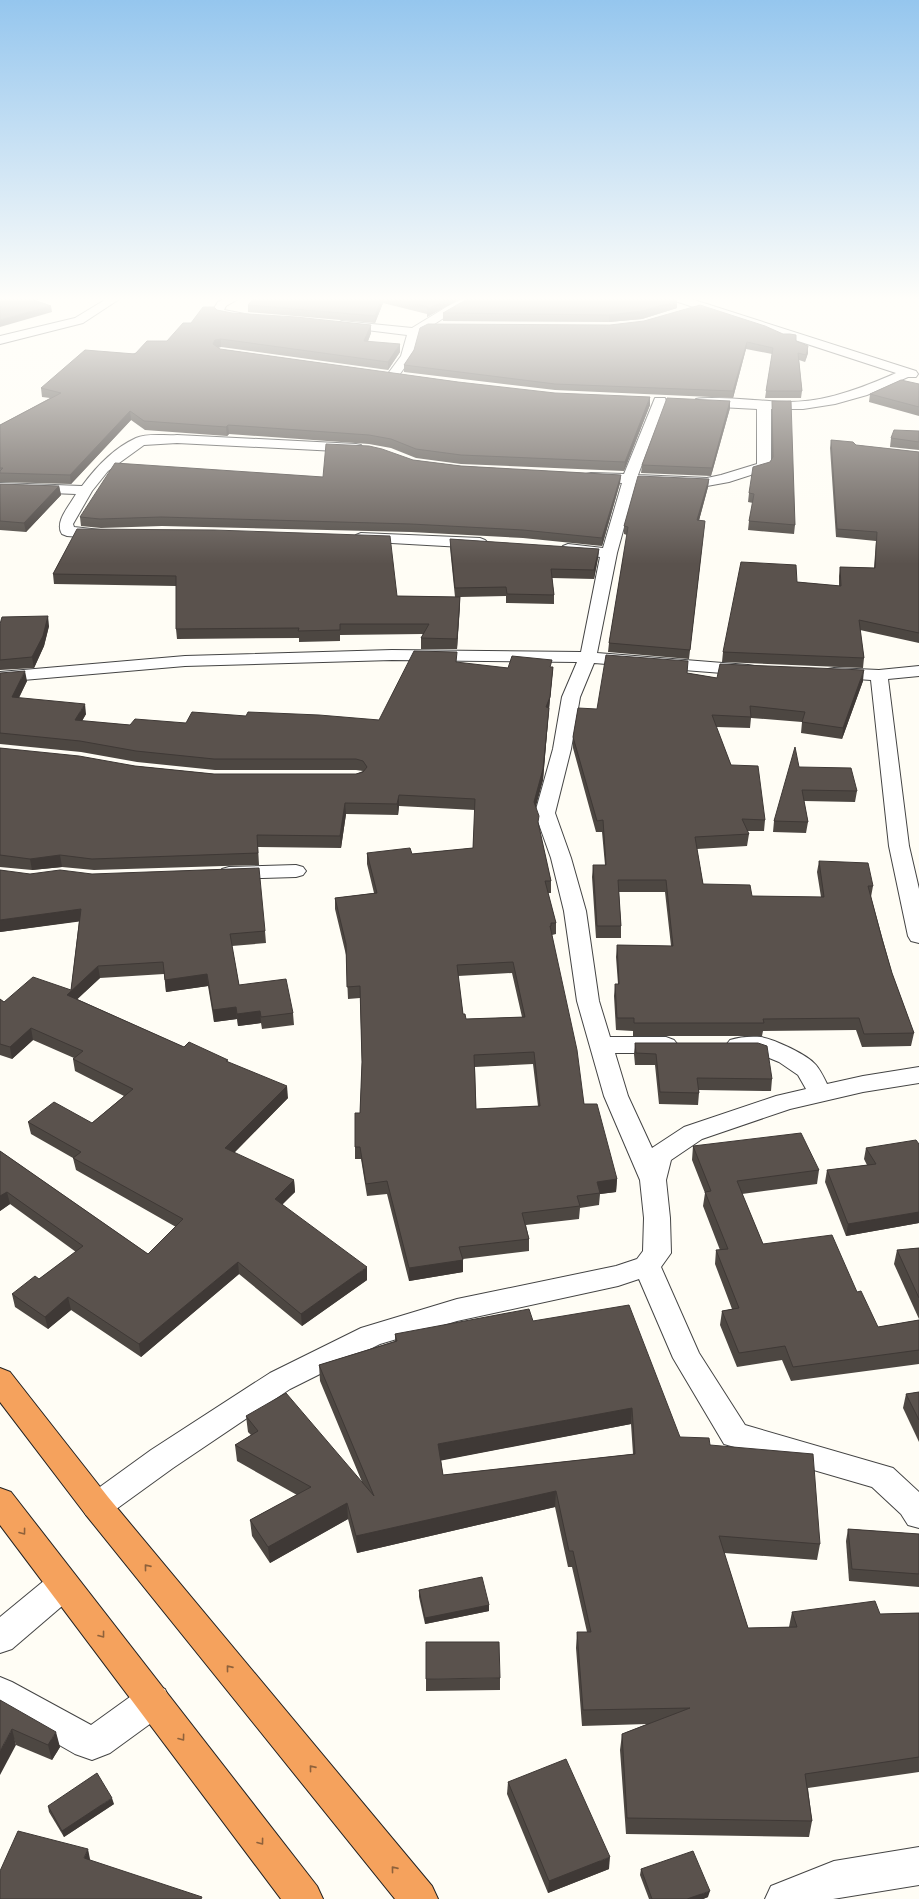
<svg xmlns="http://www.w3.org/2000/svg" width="919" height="1899" font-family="Spectral,serif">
  <rect width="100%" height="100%" fill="#fffdf5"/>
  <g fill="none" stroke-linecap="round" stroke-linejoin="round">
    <defs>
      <g id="minor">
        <path d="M108 298H121L83 323 0 344V336L75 318Z"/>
        <path d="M226 298H240L226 306 224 310 250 315 252 317 250 319C240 322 219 320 212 311L218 302Z"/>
        <path d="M464 298H479L456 310 419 334 413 356 397 378 393 379 387 375 401 356 407 335 342 327 336 324 342 321 412 328 448 306Z"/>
        <path d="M671 298H688L916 371 918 374 916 377H908L867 395 835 404 803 409H771V466L769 469 729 482 707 486 636 483 617 553 597 653 748 665 754 666 757 670 754 674 748 675 594 663 580 697 571 749 555 813 571 858 586 911 599 1001 610 1037H666L674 1040 678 1045 674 1050 666 1053H615L628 1096 652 1148 684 1127 776 1096 806 1089 798 1075 779 1062 757 1053H738L730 1050 726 1045 730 1040C739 1037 751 1036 761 1037 774 1039 808 1055 816 1065 821 1071 824 1078 827 1084L863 1076 919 1067V1083L863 1092 790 1109 702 1139 671 1160 666 1180 670 1218 671 1253 661 1267 699 1353 745 1425 893 1468 919 1492V1528L908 1525 901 1514 872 1487 724 1444 673 1358 639 1279 618 1286 457 1321 380 1344 290 1389 173 1468 108 1515 97 1519 86 1515 81 1506 86 1497 151 1450 270 1373 361 1328 457 1299 616 1266 637 1259 643 1251 644 1218 640 1180 604 1096 577 1001 564 911 551 858 535 813 553 749 562 697 577 662 392 660 185 666 0 682V672L185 656 392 650 581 652 600 557 563 552 560 549 563 546 568 544 603 548 622 483 591 481 586 480 584 477 586 474 591 473 624 474 655 398H665L666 401 638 475 707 478 721 475 757 464V409L701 406 696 405 695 402 696 399C711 396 753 400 769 401 815 406 855 391 896 373L672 300Z"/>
        <path d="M177 435 356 444 361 445 363 448 361 451 356 452 177 443 144 445 108 471 92 491 73 524 74 527 109 531 112 534 109 537 104 539 67 536 62 534C54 522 70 505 76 494L0 491V483L82 486C96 467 114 448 136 438 147 433 165 436 177 435Z"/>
        <path d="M361 533 480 538 485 540 488 543 485 546 480 548 356 541 353 538 356 535Z"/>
        <path d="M919 666V676L888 679 909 846 919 889V943L911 941 908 936 889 846 871 680 828 677 825 673 828 669 834 668 879 670Z"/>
        <path d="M296 865 303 867 306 871 303 875 296 877 229 879 222 877 219 873 222 869 229 867Z"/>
        <path d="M63 1570 75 1575 79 1585 75 1595 12 1649 0 1653V1617L51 1575Z"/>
        <path d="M0 1677 12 1682 91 1725 141 1689 153 1685 165 1689 170 1701 165 1713 110 1753 92 1760 75 1754 0 1711Z"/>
        <path d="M919 1847V1885L833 1899H765L771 1886 834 1861Z"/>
      </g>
      <g id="highway">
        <path d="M0 1368 10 1372 108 1497 432 1886 438 1899H395L86 1515 0 1402Z"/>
        <path d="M0 1488 11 1492 317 1886 323 1899H281L0 1525Z"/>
      </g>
    </defs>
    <!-- minor casing -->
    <use href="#minor" stroke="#444" stroke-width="2"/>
    <!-- highway casing -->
    <use href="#highway" stroke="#222" stroke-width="2"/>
    <!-- minor -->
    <use href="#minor" fill="#fff" fill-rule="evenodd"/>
    <!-- highway -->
    <use href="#highway" fill="#f5a25d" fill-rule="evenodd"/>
  </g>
  <!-- wall -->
  <g fill="#4d4742" fill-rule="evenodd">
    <path d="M254 298H461L427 317V314L383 303 375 323 248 312V305Z"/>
    <path d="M677 308 642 319 609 322 443 321V313Z"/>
    <path d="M217 310 232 313 371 325V333L368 341 400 352 388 370 221 347 218 348 220 349 458 382 650 405 624 471 461 464 416 458 391 448 369 444 229 434 227 436 145 430 131 420 71 484 0 482V425L50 398 42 397 41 388 167 341 191 323Z"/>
    <path d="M796 341 808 353 805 362 799 360 802 391 801 398H765L772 354 746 349 733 398 555 390 404 372V365L414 350Z"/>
    <path d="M919 384V416L869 402 870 394Z"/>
    <path d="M730 401V408L711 476 641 473 642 465Z"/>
    <path d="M772 401 795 525 794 534 748 530 749 521 753 503 748 502 749 493 772 459Z"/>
    <path d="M919 431V450L890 447 891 438Z"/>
    <path d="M831 440 856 445 919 452V643L860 630 864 658 863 668 722 662 723 652 797 582 839 586V576L840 567 874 568 876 541 836 537 830 448Z"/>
    <path d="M413 460 461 466 621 475 620 483 602 546 523 538 411 532 162 526 101 528 81 526 80 517 323 477Z"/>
    <path d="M709 479 708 487 699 520 705 521 689 659 608 652 609 643 627 535 624 534V526Z"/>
    <path d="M0 484 59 486 61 495 26 532 0 530Z"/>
    <path d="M77 529 397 596 455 597 450 548V539L599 549 598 558 594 579 552 578 554 595V604L506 603V596L460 597 457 649H421V638L423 634 340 635V641L299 642V638L177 639 176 629V586L54 584 53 574Z"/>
    <path d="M0 624 49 626 44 646 34 668 0 670Z"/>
    <path d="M457 663 508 668 553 667 552 678 549 709 543 780 535 807 538 824 551 881V893H548L556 923V934L552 935 584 1104 617 1179 616 1192 600 1194 599 1205 580 1208 579 1219 526 1225 529 1239V1251L463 1259V1272L409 1281 387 1194 367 1196 361 1159H355V1147L360 1113 362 1062 360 998 348 999 346 955 335 909V898L374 893 367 864V853L412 854 473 848 475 810 399 806 398 815 346 814 341 848 258 847 259 865 94 870 62 867 32 870 0 867V748L135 766 214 774H356L363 771 356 770H215L137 762 81 752 0 744V673L27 681 19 698 86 714 82 721 130 725 186 723 246 716 379 720ZM512 973 522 1017 466 1019 463 1014 458 976ZM533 1064 538 1106 476 1109 475 1067Z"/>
    <path d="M687 673 717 678 863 681 842 739 801 733 802 722 751 718 750 728 716 727 731 765 765 820 764 831H747L749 834 747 846 697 849 703 884 752 896 821 897 817 872 819 861 873 886 871 897 892 973 914 1033 911 1046 862 1047 856 1030 763 1031 762 1036H633V1031L616 1030 614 996 615 984H618L616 957 617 945 671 946 665 892H619L621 926V938H596L592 877 593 865H605L602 832H596L573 748V737L597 709Z"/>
    <path d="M799 767 857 791 855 802 804 801 808 822 806 833 773 832 774 821Z"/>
    <path d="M0 870 265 931 266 943 232 946 239 985 293 1013 294 1025 262 1029 261 1023 238 1026 237 1019 214 1022 208 986 166 992 164 974 100 978 77 999 184 1047 228 1062 288 1098 234 1153 294 1180 295 1192 282 1204 367 1280 302 1326 239 1274 141 1357 71 1310 48 1329 15 1307 12 1294 39 1279 76 1252 10 1204 0 1211V1151L148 1254 176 1227 76 1170 73 1158 31 1134 28 1122 92 1123 124 1096 75 1071 73 1059 74 1058 33 1040 12 1059 0 1055V999L4 1002 71 990 79 921 0 932Z"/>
    <path d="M635 1043 772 1079 771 1091 699 1090V1093L698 1105 659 1104 655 1065H635L634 1054Z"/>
    <path d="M919 1144V1223L846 1236 825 1182 827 1170 867 1165 864 1159 866 1148Z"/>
    <path d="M693 1146 819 1170 817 1184 742 1194 763 1244 857 1292 878 1327 919 1320V1364L791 1381 782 1360 737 1367 720 1325 722 1311 732 1309 715 1264 716 1250H720L703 1206 705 1193 692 1160Z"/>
    <path d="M919 1248V1319L894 1264 897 1250Z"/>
    <path d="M533 1321 680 1437 710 1445 820 1544 817 1560 724 1553 748 1628 789 1627 792 1612 880 1614 919 1613V1772L808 1788 812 1821 809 1837 626 1834 620 1750 622 1734 647 1724 582 1726 576 1648 577 1632H587L572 1567H568L555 1507 357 1553 348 1519 270 1563 252 1536 250 1520 297 1495 237 1461 235 1445 251 1435 248 1432 246 1416 362 1482 320 1381 319 1365 395 1341V1334ZM631 1424 633 1454 443 1475 441 1460Z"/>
    <path d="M919 1392V1442L903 1408 906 1394Z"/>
    <path d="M848 1529 919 1534V1587L849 1581 846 1541Z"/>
    <path d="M419 1590 489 1605V1611L425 1624 419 1597Z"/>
    <path d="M500 1678V1690L426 1691V1679Z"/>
    <path d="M0 1700 60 1747 52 1760 16 1745Z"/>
    <path d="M508 1782 609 1869 548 1893 507 1794Z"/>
    <path d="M114 1804 64 1837 49 1812 48 1806Z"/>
    <path d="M641 1869 708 1897 703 1899H649L640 1875Z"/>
  </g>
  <!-- shaded-wall -->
  <g fill="#3f3936">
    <path d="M25 298H44L26 304Z"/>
    <path d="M382 298H383V303L375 323V316Z"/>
    <path d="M448 298H461L427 317V310Z"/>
    <path d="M677 301V308L642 319 609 322V315Z"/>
    <path d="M51 306 52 312 0 327V320Z"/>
    <path d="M371 325V333L365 349 364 341Z"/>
    <path d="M221 339V347L216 348 213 344 215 340Z"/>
    <path d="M747 342 746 349 733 398V391Z"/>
    <path d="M400 344V352L388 370V362Z"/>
    <path d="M808 346V353L805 362 806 355Z"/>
    <path d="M650 397V405L624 471 625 462Z"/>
    <path d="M730 401V408L711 476 712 468Z"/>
    <path d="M130 411 131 420 71 484 70 475Z"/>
    <path d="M228 425 229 434 227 436 226 427Z"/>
    <path d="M621 475 620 483 602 546V538Z"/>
    <path d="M709 479 708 487 697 528V520Z"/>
    <path d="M59 486 61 495 26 532 24 523Z"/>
    <path d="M599 549 598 558 594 579V570Z"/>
    <path d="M460 597V607L457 649V639Z"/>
    <path d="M48 616 49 626 44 646 34 668 32 657Z"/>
    <path d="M553 667 552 678 549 709 543 780 534 814V802L546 707Z"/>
    <path d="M864 670 863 681 842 739 843 728Z"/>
    <path d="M25 671 27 681 14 707 12 697Z"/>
    <path d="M85 704 86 714 76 731 75 720Z"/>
    <path d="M399 795V806L398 815 397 804Z"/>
    <path d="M345 803 346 814 341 848 340 836Z"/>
    <path d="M60 855 62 867 32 870 30 859Z"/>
    <path d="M81 909 83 921 0 932V920Z"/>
    <path d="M98 966 100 978 69 1007 67 995Z"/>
    <path d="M207 974 208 986 166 992 165 980Z"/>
    <path d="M236 1007 237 1019 214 1022 213 1010Z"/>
    <path d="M260 1011 261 1023 238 1026 237 1014Z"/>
    <path d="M31 1028 33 1040 12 1059 10 1047Z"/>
    <path d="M287 1086 288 1098 226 1161 225 1148Z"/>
    <path d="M617 1179 616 1192 600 1194 597 1182Z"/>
    <path d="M294 1180 295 1192 276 1211 275 1199Z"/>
    <path d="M7 1192 10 1204 0 1211V1196Z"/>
    <path d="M919 1212V1223L846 1236 848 1224Z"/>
    <path d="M463 1260V1272L409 1281V1268Z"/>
    <path d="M238 1262 239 1274 141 1357 139 1344Z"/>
    <path d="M367 1267V1280L302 1326 301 1314Z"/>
    <path d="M68 1297 71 1310 48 1329 45 1317Z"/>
    <path d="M632 1408 631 1424 439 1461 438 1444Z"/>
    <path d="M556 1491 555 1507 357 1553 356 1536Z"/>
    <path d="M347 1503 348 1519 270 1563 268 1547Z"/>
    <path d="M489 1605V1611L425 1624V1618Z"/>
    <path d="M12 1729 16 1745 0 1775V1751Z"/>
    <path d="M56 1732 60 1747 52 1760 48 1745Z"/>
    <path d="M112 1798 114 1804 64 1837 62 1831Z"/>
    <path d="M88 1849 91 1864 84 1858Z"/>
    <path d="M610 1857 609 1869 548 1893 549 1881Z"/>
    <path d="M710 1891 708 1897 703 1899H687Z"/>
  </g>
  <!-- building -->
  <g fill="#5a524d" stroke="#3f3936" fill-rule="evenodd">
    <path d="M0 298H28L51 306 0 320Z"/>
    <path d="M254 298H382L375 316 248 305Z"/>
    <path d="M391 298H448L427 310 428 307Z"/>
    <path d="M469 298H668L677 301 642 311 609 315 443 313Z"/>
    <path d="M700 305 765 326 783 334H790L796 335V341L808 346 806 355 798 353 802 391H766L773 348 747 342 733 391 555 384 404 365 414 350 420 328 428 324 610 325 644 321Z"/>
    <path d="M203 307H214L217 310 232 313 296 317 371 325 364 341 400 344 388 362 221 339 215 340 213 344 220 349 458 382 555 393 650 397 625 462 461 455 416 449 391 439 369 435 228 425 226 427 144 421 130 411 70 475 0 473V471L3 468H0V425L61 393 41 388 85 350 135 354 147 341H167L183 323H191Z"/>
    <path d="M901 380 919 384V407L870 394Z"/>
    <path d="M667 398 730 401 712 468 642 465Z"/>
    <path d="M772 401H791L795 525 749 521 754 494 749 493 753 467 770 462 773 457Z"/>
    <path d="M894 430 919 431V442L891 438Z"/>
    <path d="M831 440 853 442 856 445 919 452V633L859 620 864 658 723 652 741 562 796 565 797 582 841 586 840 567 875 568 877 532 837 529Z"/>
    <path d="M326 444 369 446 382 449 413 460 461 466 621 475 602 538 523 530 411 524 161 517 100 519 80 517 115 463 323 477Z"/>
    <path d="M638 476 709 479 697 520 705 521 690 650 609 643 628 527 624 526Z"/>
    <path d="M0 484 59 486 24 523 0 521Z"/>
    <path d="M77 529 214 530 390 536 397 596 460 597 457 639 421 638 429 624H340V630L298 631 299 628 176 629V576L53 574Z"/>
    <path d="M450 539 599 549 594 570 551 569 554 595 507 594 506 587 455 588Z"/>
    <path d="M48 616 43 636 32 657 0 660V624L2 617Z"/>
    <path d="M414 651 457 652 456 662 508 668 512 656 552 660 550 667H553L550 697 546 707 549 708 543 769 534 802 539 816 538 822 551 881H545L556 923H551V926H550L577 1050 584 1104H597L617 1179 597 1182 600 1193 577 1196 580 1206 522 1213 529 1239 459 1247 463 1260 409 1268 387 1181 366 1184 360 1147H355V1113H360L362 1062 360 986 347 987 346 944 335 898 377 893 367 853 410 848 412 854 473 848 475 799 399 795 397 804 345 803 340 836 257 835 258 853 92 859 60 855 30 859 0 855V748L79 756 135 766 214 774H356L363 772 367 767 363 761 356 759H214L136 751 80 741 0 733V673L25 671 12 697 85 704 75 720 130 725 135 719 186 723 192 712 246 716 248 712 319 715 379 720ZM513 962 525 1017 466 1019 465 1014H463L457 965ZM534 1052 540 1106 476 1109 474 1055Z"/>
    <path d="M606 655 688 661 687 673 717 678 720 664 864 670 843 728 802 722 805 712 750 706 751 717 712 715 731 765 758 766 765 820 742 819 749 834 695 837 703 884 750 885 752 896 824 897 819 861 868 863 873 886H868L882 939 892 973 914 1033 864 1034 859 1018 763 1019 764 1023H634V1018H617L615 984H619L617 945 673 946 666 880H618L621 926H597L593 865H606L603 820 597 821 573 737 578 708 597 709Z"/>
    <path d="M795 747 799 767 851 768 857 791 802 790 808 822 774 821Z"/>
    <path d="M259 868 265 931 230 934 239 985 286 979 293 1013 261 1017 260 1011 237 1014 236 1007 213 1010 207 974 165 980 163 962 98 966 67 995 184 1047 189 1042 228 1060 226 1061 287 1086 225 1148 294 1180 275 1199 367 1267 301 1314 238 1262 139 1344 68 1297 45 1317 12 1294 35 1276 39 1279 83 1246 7 1192 0 1196V1151L148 1254 183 1219 73 1158 81 1152 28 1122 54 1102 92 1123 133 1089 73 1059 83 1051 31 1028 10 1047 0 1044V999L4 1002 33 977 71 990 81 909 0 920V870L30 874 60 870 92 874Z"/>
    <path d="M635 1043H758L767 1046 772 1079 697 1078 699 1093 660 1092 656 1054 636 1053Z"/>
    <path d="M801 1133 819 1170 737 1181 763 1244 832 1235 857 1292 861 1291 878 1327 919 1320V1350L793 1367 785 1346 739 1353 722 1311 739 1308 716 1250 728 1249 705 1192 711 1191 693 1146Z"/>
    <path d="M916 1140 919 1144V1212L848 1224 827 1170 876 1164 866 1148Z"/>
    <path d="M919 1248V1298L897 1250Z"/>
    <path d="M629 1305 680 1437 709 1438 710 1445 813 1454 820 1544 719 1536 748 1628 797 1627 792 1612 875 1601 880 1614 919 1613V1757L805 1774 812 1821 627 1818 622 1734 690 1708 583 1710 577 1632H591L573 1551H569L556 1491 356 1536 347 1503 268 1547 250 1520 311 1487 235 1445 258 1431 246 1416 286 1393 374 1496 319 1365 397 1341 395 1334 529 1309 533 1321ZM632 1408 635 1454 443 1475 438 1444Z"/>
    <path d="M919 1392V1420L906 1394Z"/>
    <path d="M848 1529 919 1534V1574L852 1569Z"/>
    <path d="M482 1577 489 1605 425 1618 419 1590Z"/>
    <path d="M426 1642H499L500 1678 426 1679Z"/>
    <path d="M0 1700 56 1732 48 1745 12 1729 0 1751Z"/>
    <path d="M566 1759 610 1857 549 1881 508 1782Z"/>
    <path d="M97 1773 112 1798 62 1831 48 1806Z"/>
    <path d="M18 1831 88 1849 84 1858 202 1897 201 1899H0V1871Z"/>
    <path d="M693 1851 710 1891 687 1899H652L641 1869Z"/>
  </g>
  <!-- one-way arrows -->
  <defs><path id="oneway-chevron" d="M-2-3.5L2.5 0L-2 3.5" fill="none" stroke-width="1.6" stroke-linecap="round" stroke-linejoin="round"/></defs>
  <g stroke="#8e613b">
    <use href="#oneway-chevron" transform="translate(23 1532) rotate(53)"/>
    <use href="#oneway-chevron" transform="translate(147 1567) rotate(-129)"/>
    <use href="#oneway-chevron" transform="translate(102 1635) rotate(52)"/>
    <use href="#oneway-chevron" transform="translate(229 1668) rotate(-129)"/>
    <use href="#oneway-chevron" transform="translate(182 1738) rotate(53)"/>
    <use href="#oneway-chevron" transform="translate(312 1768) rotate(-129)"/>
    <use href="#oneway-chevron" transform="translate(261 1842) rotate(53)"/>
    <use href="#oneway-chevron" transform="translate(394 1869) rotate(-129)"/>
  </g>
  <!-- sky -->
  <linearGradient id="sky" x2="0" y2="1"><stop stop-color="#95c6ee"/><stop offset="0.53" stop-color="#fffefa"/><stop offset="1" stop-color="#fffefa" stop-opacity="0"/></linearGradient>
  <rect width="919" height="564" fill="url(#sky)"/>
</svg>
